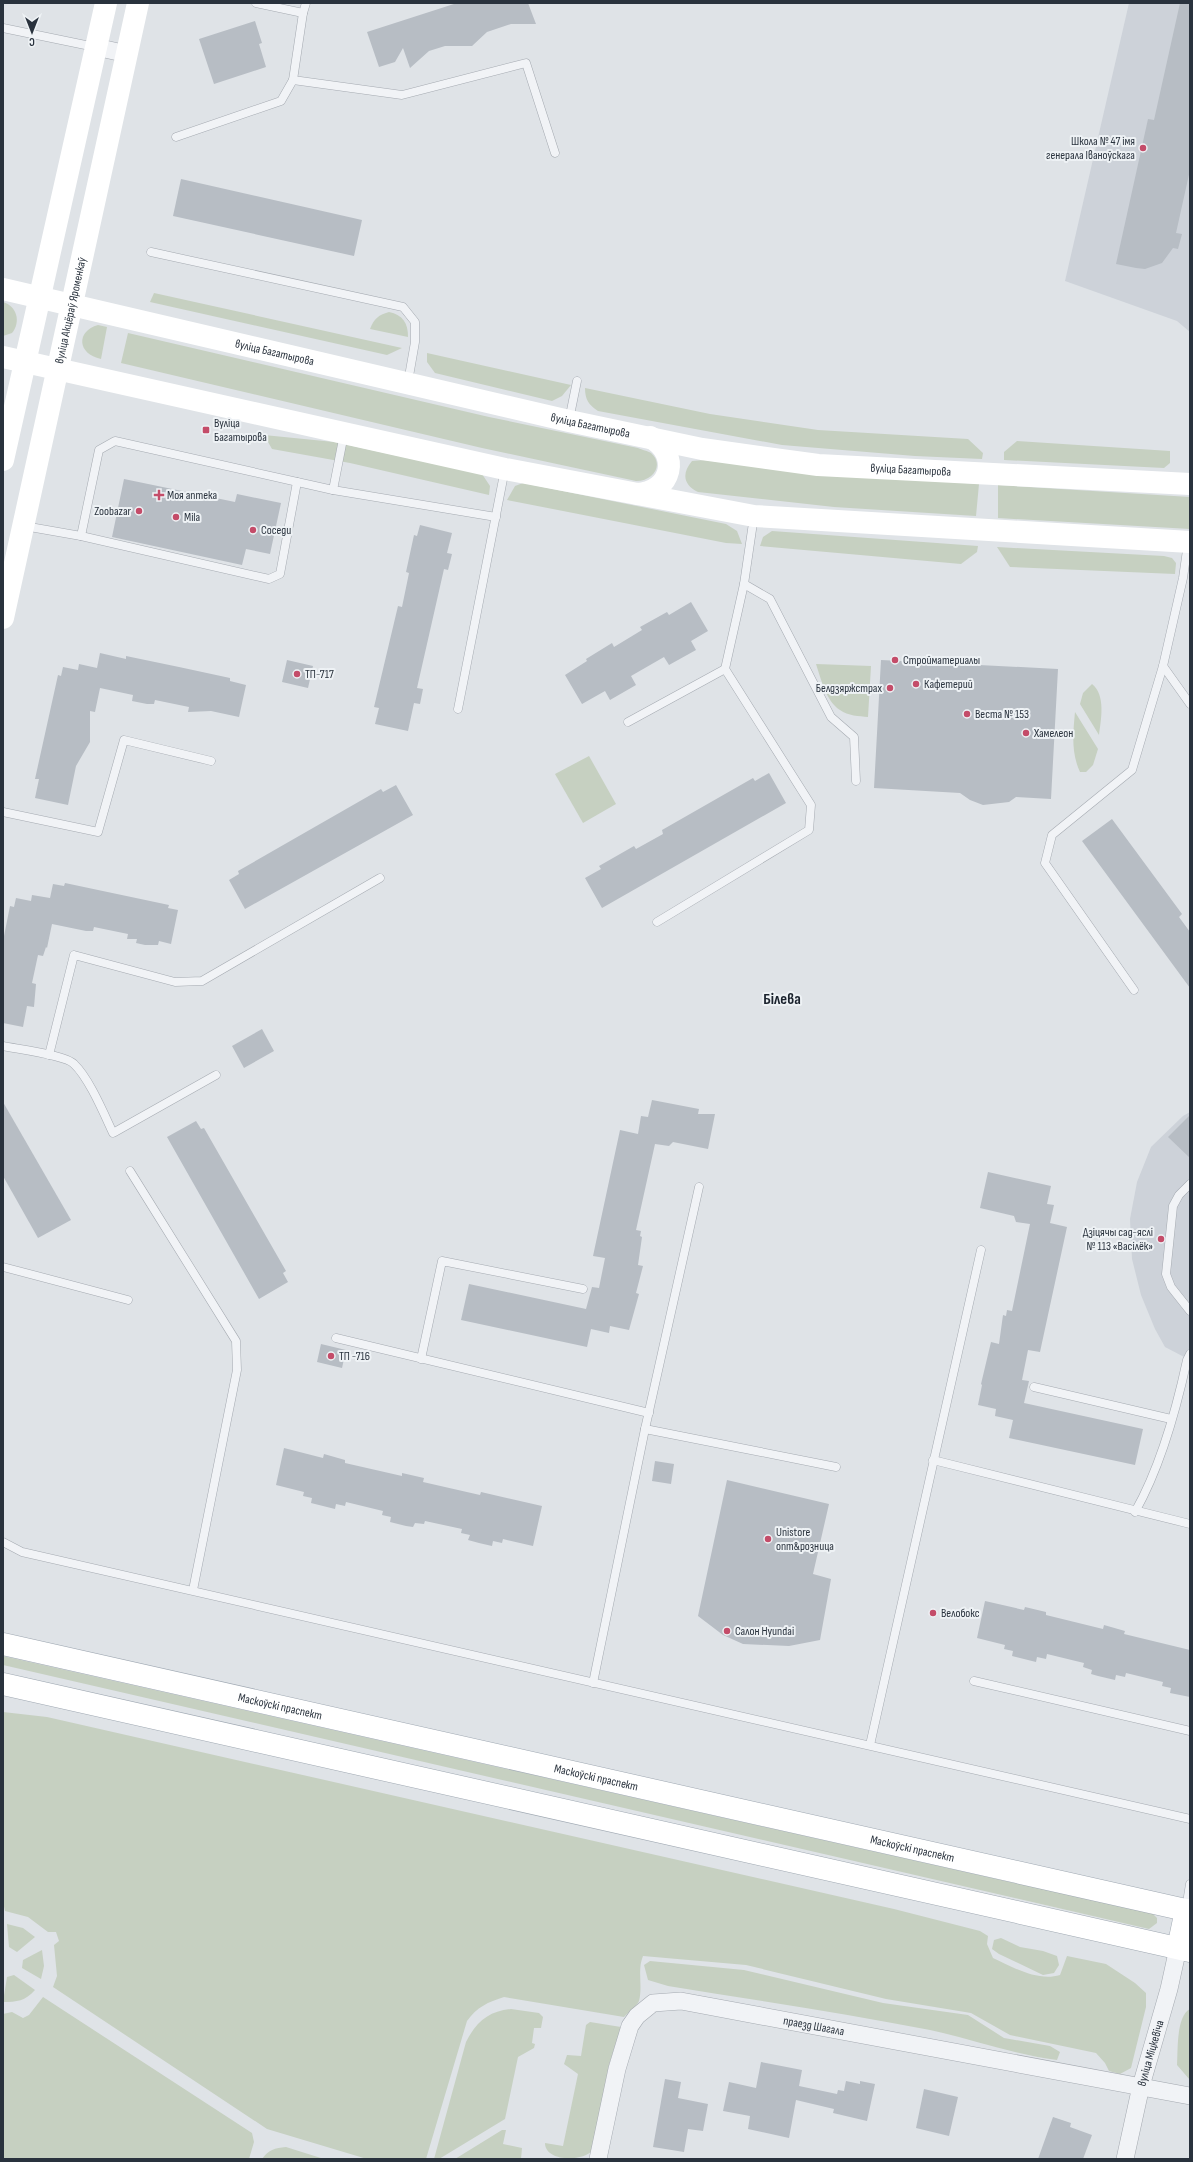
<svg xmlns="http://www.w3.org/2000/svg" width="1193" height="2162" font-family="'Sofia Sans Condensed',sans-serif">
  <rect width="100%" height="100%" fill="#dfe3e7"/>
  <!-- built -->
  <g fill="#cdd2d9">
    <path d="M1129 3H1190V332L1177 321 1065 281Z"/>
    <path d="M1190 1112V1360L1165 1347 1155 1329 1141 1295 1132 1259 1130 1219 1137 1182 1151 1147 1183 1116Z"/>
  </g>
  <!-- green -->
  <g fill="#c6d0c1">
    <path d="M154 293 402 348 387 355 150 302Z"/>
    <path d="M3 302C17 306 21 322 12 333L3 336Z"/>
    <path d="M389 312C403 315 408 323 408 337L370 329C374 319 378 315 389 312Z"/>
    <path d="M98 325 107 327 101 359C77 354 76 331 98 325Z"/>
    <path d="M128 333 489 417 638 448C642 450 648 451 651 453 664 464 654 481 636 481L482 448 121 363Z"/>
    <path d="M427 353 571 385 562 396 552 401 435 373 427 362Z"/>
    <path d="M585 388 710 414 818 430 968 439 983 453 982 459 915 456 782 445 598 411C589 405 585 400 585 388Z"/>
    <path d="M264 435 334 442 482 474 490 486 489 495 350 463 272 449Z"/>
    <path d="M1017 441 1170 451V463L1164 468 1004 460V452Z"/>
    <path d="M704 460 798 471 979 484 976 516 834 507 698 492C684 485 681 474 692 461Z"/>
    <path d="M523 483 726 524 737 531 742 544 726 543 507 500 515 486Z"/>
    <path d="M998 485 1190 497V529L998 518Z"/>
    <path d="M772 531 978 546 977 552 961 564 760 546 763 537Z"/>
    <path d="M997 547 1164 556 1172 558 1176 563 1175 574 1010 567Z"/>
    <path d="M816 664 871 666 868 717C859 716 848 716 840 710 826 701 821 679 816 664Z"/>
    <path d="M1092 684C1106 695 1101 720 1099 735L1080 704 1083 693Z"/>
    <path d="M1075 712 1098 749 1093 765 1086 772H1080C1071 753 1073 733 1075 712Z"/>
    <path d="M589 756 616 804 583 823 555 774Z"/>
    <path d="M3 1656 1153 1914 1157 1918V1923L1149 1929 3 1665Z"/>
    <path d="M3 1712 47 1717 894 1909 980 1931 988 1936 987 1944 993 1958C1012 1967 1038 1982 1060 1975L1067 1956 1106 1964 1135 1983 1146 1993V2007L1131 2068 1120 2074 1109 2071 1105 2063 1096 2053 1010 2035 971 2013 886 1999 746 1965 643 1956C637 1970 643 1986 639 2001 637 2006 628 2013 624 2017L504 1997C488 2002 477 2007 467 2021L426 2159H367L267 2129 53 1987 57 1976 54 1945 59 1941 56 1932H48L28 1917 5 1911 3 1902Z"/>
    <path d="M7 1924 23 1928 35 1937 17 1952 9 1947Z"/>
    <path d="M1001 1938 1020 1947 1043 1951 1057 1956 1059 1965 1054 1973 1043 1975 999 1954 992 1949 994 1940Z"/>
    <path d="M42 1950 44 1966 41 1979 22 1968 23 1960Z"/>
    <path d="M650 1961 744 1970 883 2003 968 2015 1004 2038 1050 2046 1060 2052 1057 2060C1014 2055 973 2039 930 2030 843 2013 755 2000 668 1986L648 1980 644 1965Z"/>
    <path d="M14 1975 35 1990C25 2001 17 2002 3 2002L7 1977Z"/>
    <path d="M43 1997 252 2133 254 2142 249 2159H3V2014L12 2012 23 2018 29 2015Z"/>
    <path d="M511 2009 539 2013 543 2017 541 2028H534L532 2043 535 2044 534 2048 518 2057 505 2119 439 2159H434L466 2042C476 2022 489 2011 511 2009Z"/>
    <path d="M1190 2009V2080L1177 2065C1178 2051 1176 2016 1190 2009Z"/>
    <path d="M590 2022 621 2027 609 2065 593 2150C583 2162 545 2162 545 2143L563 2146 578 2074 564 2064 567 2055 581 2056 586 2025Z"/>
    <path d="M502 2130H506L503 2144 522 2148 521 2159H455Z"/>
    <path d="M286 2147 324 2159H262C268 2150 275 2148 286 2147Z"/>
  </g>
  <!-- building -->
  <g fill="#b7bdc4">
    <path d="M457 3H528L536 24H511L487 32 472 46H445L429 51 410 68 403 48 395 62 379 67 367 32Z"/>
    <path d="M1180 3H1190V170L1176 233 1182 234 1178 249 1173 248 1162 263 1145 269 1136 268 1116 264 1148 119 1154 120Z"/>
    <path d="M255 21 262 43 259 44 266 67 214 84 199 39Z"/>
    <path d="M181 179 362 220 354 256 173 216Z"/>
    <path d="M124 479 235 502 237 494 281 503 270 554 246 549 242 565 112 537Z"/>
    <path d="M420 525 452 533 447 553 452 554 448 570 444 569 417 688 423 689 420 704 414 703 408 731 375 724 379 708 374 707 398 606 402 607 409 573 406 572 414 535 417 536Z"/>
    <path d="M691 602 708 631 691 641 696 650 669 665 664 657 631 676 636 685 610 700 605 691 582 704 565 675 587 661 586 659 612 643 614 647 642 630 640 627 667 612 669 615Z"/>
    <path d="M100 653 126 659V656L179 667 230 678V681L246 685 239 717 211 711 188 712 189 707 155 700 154 704H147L132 701 133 695 100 688 95 712 90 711V742L76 766 68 805 35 798 39 779H35L58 675 61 676 63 667 78 670 79 664 97 668Z"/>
    <path d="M287 660 313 666 308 688 282 682Z"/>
    <path d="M881 660 1058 669 1051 799 1016 797 1009 802 983 805 970 800 960 793 874 788Z"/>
    <path d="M769 773 786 803 602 908 585 878 601 869 599 866 634 846 636 849 663 834 662 830 753 778 755 781Z"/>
    <path d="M396 785 413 815 245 909 229 880 239 874 238 871 381 789 383 792Z"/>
    <path d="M1112 819 1182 914 1179 917 1190 932V988L1082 841Z"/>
    <path d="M65 883 169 905 168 908 178 910 171 944 159 941 158 945H145L136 943 137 939H127L128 934 94 927 93 931H86L52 924 47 948 46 947 43 956 38 955 32 983 36 984 34 1007 27 1006 23 1027 3 1023V941L10 906 14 907 16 898 31 901 32 895 50 898 53 884 64 886Z"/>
    <path d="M262 1029 274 1051 244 1068 232 1046Z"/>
    <path d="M652 1100 699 1109 698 1114H715L708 1149 673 1142 669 1146 655 1144 636 1230 641 1231 640 1236 642 1237 638 1265 643 1266 636 1293 639 1294 629 1330 610 1326 609 1333 591 1329 587 1347 461 1320 469 1284 586 1309 592 1287 599 1288 605 1258 593 1256 620 1130 638 1134 641 1116 648 1117Z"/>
    <path d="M3 1102 71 1220 38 1238 3 1176Z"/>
    <path d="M1190 1115V1158L1168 1137Z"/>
    <path d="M196 1121 201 1129 204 1128 286 1271 283 1273 288 1282 259 1299 167 1137Z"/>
    <path d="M988 1172 1051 1186 1047 1204 1054 1205 1050 1223 1067 1227 1040 1352 1028 1350 1022 1380 1029 1381 1024 1403 1143 1429 1135 1465 1009 1438 1013 1420 995 1416 996 1409 978 1405 982 1385 981 1384 991 1342 999 1344 1003 1315 1006 1316 1007 1310 1012 1311 1030 1224 1016 1222 1014 1216 980 1208Z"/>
    <path d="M321 1344 346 1350 342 1368 317 1362Z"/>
    <path d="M284 1448 323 1458 324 1454 345 1460V1463L402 1476V1473L424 1478 423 1482 480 1495 481 1492 542 1506 533 1546 503 1539 502 1543 493 1541 492 1546 479 1543 468 1540 470 1535 461 1533 462 1529 425 1521 424 1524 415 1523 413 1527 406 1526 390 1522 391 1517 382 1515 383 1511 346 1502 345 1506 336 1504 335 1509 311 1503 312 1498 303 1496 304 1492 276 1485Z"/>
    <path d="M655 1461 674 1464 671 1484 652 1481Z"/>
    <path d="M727 1480 829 1504 813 1574 831 1579 820 1640 789 1646 743 1644 723 1635 698 1616Z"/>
    <path d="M985 1601 1024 1610 1025 1607 1046 1612V1615L1103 1629 1104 1625 1125 1631 1124 1634 1190 1650V1697L1170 1693 1171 1688 1162 1686 1163 1682 1126 1673 1125 1677 1116 1675 1115 1680 1098 1676 1091 1674 1092 1670 1083 1667 1084 1663 1047 1654 1046 1659 1037 1657 1036 1662 1012 1656 1013 1651 1004 1649 1005 1645 977 1638Z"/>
    <path d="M761 2062 802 2070 799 2086 837 2094 838 2090 844 2091 846 2081 860 2084V2081L875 2084 867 2121 833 2113 834 2109 796 2100 789 2138 748 2129 750 2116 723 2111 729 2082 756 2088Z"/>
    <path d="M665 2079 681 2082 678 2098 708 2104 703 2131 688 2129 684 2152 653 2147Z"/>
    <path d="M924 2089 958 2097 949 2136 916 2128Z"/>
    <path d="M1053 2117 1071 2123 1070 2127 1092 2135 1083 2159H1038Z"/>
  </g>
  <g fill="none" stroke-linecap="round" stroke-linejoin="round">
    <defs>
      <g id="lane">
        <path d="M256 3 303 13 306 3"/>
        <path d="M303 13 293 80 402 95 526 63 555 153"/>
        <path d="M3 28 95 47"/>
        <path d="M176 137 281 101 293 80"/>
        <path d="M151 252 403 307 415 322V342L408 382"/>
        <path d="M569 420 577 381"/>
        <path d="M333 490 344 434"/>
        <path d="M24 526 81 536 269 579 280 574 297 482"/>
        <path d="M81 536 99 450 115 441 333 490 496 517"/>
        <path d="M744 584 770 599 831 717 854 737 856 781"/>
        <path d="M1163 666 1190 704"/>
        <path d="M458 709 505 469"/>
        <path d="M628 722 725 669"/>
        <path d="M3 812 98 832 124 740 211 761"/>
        <path d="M657 922 809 830 811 805 725 669 744 584 754 516"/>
        <path d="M1134 990 1045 863 1052 835 1132 770 1163 666 1183 578 1188 543"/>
        <path d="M3 1046C17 1049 66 1055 74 1064 89 1078 104 1114 113 1133L216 1075"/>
        <path d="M49 1055 74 955 175 982 202 981 380 878"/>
        <path d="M130 1171 236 1341 237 1370 193 1590"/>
        <path d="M1190 1184 1179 1195 1173 1206 1166 1274 1171 1287 1190 1311"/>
        <path d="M3 1267 128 1300"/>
        <path d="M336 1338 649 1413"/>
        <path d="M421 1359 442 1261 583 1289"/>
        <path d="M1034 1387 1171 1419"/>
        <path d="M645 1429 836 1467"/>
        <path d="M933 1460 1190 1524"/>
        <path d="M1135 1512C1161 1466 1176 1411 1187 1360L1190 1354"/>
        <path d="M3 1542 22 1552 1190 1819"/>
        <path d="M974 1681 1190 1731"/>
        <path d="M593 1683 645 1429 699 1187"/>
        <path d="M870 1745 981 1250"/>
        <path d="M1186 1909 1190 1884"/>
      </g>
      <g id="street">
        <path d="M96 47 127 54"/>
        <path id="s1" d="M598 2159 617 2069 630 2026 637 2016 653 2003 681 2001 1190 2096"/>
        <path id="s2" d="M1125 2159 1141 2086 1169 1989 1178 1948"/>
      </g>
      <g id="primary">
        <path id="s5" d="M3 1644 1190 1911"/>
        <path d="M3 1684 1190 1951"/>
        <path d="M1178 1948 1186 1910"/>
      </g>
    </defs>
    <!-- lane casing -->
    <use href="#lane" stroke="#a5aab1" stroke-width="9"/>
    <!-- street casing -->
    <use href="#street" stroke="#a5aab1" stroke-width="18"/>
    <!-- primary casing -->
    <use href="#primary" stroke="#9fa8b2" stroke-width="23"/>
    <!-- lane -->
    <use href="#lane" stroke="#f1f3f6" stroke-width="8"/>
    <!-- street -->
    <use href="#street" stroke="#f1f3f6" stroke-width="17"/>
    <!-- secondary -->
    <g stroke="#fff" stroke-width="22">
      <path id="s3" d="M3 289 569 421 702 449 818 465 1190 484"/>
      <path d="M3 357 505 469 754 516 1190 542"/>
      <path d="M3 460 106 3"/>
      <path d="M637 494C672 492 681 454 650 437"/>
      <path id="s4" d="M3 618 138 3"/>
    </g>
    <!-- primary -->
    <use href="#primary" stroke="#fff" stroke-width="22"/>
  </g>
  <!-- markers -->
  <g fill="#c44c69" stroke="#eef2f5" stroke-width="1.5">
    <circle cx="1143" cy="148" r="4"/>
    <rect x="202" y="426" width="8" height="8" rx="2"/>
    <path d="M157 489h4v4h4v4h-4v4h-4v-4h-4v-4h4z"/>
    <circle cx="139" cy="511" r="4"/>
    <circle cx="176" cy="517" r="4"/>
    <circle cx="253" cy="530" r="4"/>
    <circle cx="895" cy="660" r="4"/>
    <circle cx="297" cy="674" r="4"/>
    <circle cx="916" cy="684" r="4"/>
    <circle cx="890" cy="688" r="4"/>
    <circle cx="967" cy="714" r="4"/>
    <circle cx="1026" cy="733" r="4"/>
    <circle cx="1161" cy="1239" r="4"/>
    <circle cx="331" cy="1356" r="4"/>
    <circle cx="768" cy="1539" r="4"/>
    <circle cx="933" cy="1613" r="4"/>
    <circle cx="727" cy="1631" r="4"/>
  </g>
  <g text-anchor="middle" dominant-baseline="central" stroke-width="4" stroke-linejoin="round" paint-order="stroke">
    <!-- poi labels -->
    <g font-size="12" fill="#29323d" stroke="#eef2f5" text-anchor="start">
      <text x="1135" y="141" text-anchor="end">Школа № 47 імя<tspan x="1135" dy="14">генерала Іваноўскага</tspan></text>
      <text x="214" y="423">Вуліца<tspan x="214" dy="14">Багатырова</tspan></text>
      <text x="167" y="495">Моя аптека</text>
      <text x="131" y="511" text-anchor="end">Zoobazar</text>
      <text x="184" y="517">Mila</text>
      <text x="261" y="530">Соседи</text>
      <text x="903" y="660">Стройматериалы</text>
      <text x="305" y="674">ТП-717</text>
      <text x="924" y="684">Кафетерий</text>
      <text x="882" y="688" text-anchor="end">Белдзяржстрах</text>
      <text x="975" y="714">Веста № 153</text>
      <text x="1034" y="733">Хамелеон</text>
      <text x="1153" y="1232" text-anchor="end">Дзіцячы сад-яслі<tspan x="1153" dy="14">№ 113 «Васілёк»</tspan></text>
      <text x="339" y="1356">ТП -716</text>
      <text x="776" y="1532">Unistore<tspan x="776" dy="14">опт&amp;розница</tspan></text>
      <text x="941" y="1613">Велобокс</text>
      <text x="735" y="1631">Салон Hyundai</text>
    </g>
    <!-- street labels -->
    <g font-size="12" fill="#29323d" stroke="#eef2f5">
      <text stroke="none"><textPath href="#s4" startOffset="315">вуліца Акцёраў Яроменкаў</textPath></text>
      <text stroke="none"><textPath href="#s3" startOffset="279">вуліца Багатырова</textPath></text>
      <text stroke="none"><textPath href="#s3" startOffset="603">вуліца Багатырова</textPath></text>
      <text stroke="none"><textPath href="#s3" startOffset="927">вуліца Багатырова</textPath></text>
      <text stroke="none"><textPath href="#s5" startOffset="284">Маскоўскі праспект</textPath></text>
      <text stroke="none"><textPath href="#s5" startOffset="608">Маскоўскі праспект</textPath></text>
      <text stroke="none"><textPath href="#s5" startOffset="932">Маскоўскі праспект</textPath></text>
      <text stroke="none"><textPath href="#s1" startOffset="333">праезд Шагала</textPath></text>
      <text stroke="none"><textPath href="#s2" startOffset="109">вуліца Міцкевіча</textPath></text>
    </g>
    <!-- district labels -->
    <g font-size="16" font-weight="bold" fill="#1b232e" stroke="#eef2f5">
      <text x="782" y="999">Білева</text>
    </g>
  </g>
  <!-- border -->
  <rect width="1193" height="2162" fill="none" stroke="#29323d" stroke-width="8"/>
  <!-- north arrow -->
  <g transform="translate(32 32) rotate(180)" stroke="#eef2f5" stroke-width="3" paint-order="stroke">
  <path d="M0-3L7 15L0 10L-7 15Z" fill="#29323d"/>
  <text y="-6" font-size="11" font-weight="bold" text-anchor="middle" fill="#29323d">С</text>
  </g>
</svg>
